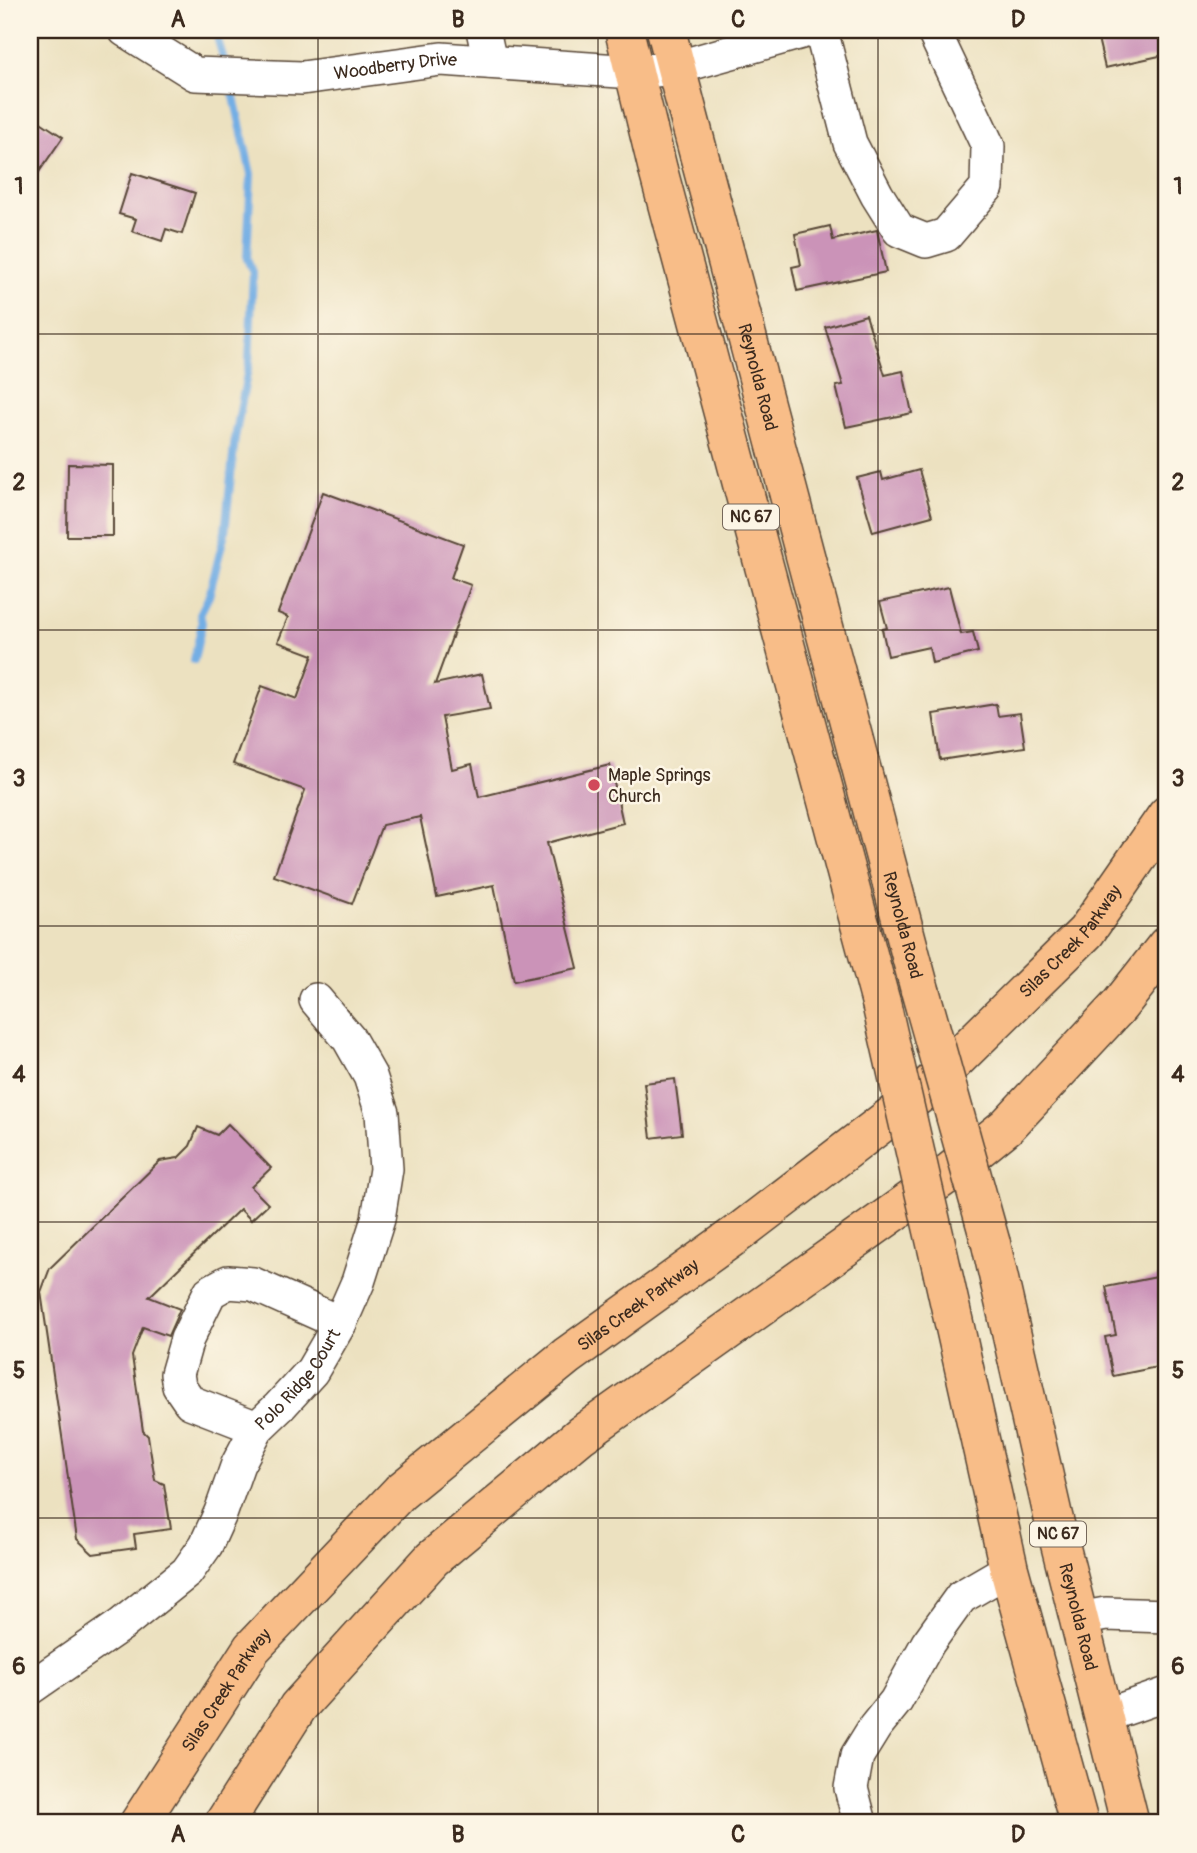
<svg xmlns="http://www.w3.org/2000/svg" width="1197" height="1853" font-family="Pangolin,sans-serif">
  <rect width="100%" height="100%" fill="#fcf5e5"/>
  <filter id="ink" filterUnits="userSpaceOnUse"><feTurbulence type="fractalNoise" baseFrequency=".0143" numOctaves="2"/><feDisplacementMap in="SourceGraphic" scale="14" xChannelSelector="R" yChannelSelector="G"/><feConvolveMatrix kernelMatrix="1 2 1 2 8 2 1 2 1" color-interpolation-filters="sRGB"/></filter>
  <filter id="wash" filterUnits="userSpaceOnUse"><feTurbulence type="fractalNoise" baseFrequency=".00686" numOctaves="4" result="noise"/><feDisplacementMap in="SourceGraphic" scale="28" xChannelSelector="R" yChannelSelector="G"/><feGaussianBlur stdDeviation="1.57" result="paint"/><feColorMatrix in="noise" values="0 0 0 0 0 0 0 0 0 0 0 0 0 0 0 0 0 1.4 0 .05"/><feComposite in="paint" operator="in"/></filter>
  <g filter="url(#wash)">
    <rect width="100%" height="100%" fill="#ece1c0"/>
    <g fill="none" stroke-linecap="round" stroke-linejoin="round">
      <!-- stream -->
      <g stroke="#73aee4" stroke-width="8">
        <path d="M215 30 226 67"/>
        <path d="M194 660 202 623 200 614 209 596 225 532 235 438 249 363 253 272 247 259 251 174 231 83"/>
      </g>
    </g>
    <g id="blocks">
      <!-- building -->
      <g fill="#cb93b8">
        <path d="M1096 30H1158L1164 55 1105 68Z"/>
        <path d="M30 115 63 137 30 185Z"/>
        <path d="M132 173 195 193 182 234 166 229 162 241 132 231 136 219 119 214Z"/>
        <path d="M830 226 833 240 877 230 886 272 797 291 792 267 801 265 795 234Z"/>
        <path d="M866 315 885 375 903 371 912 413 846 427 836 386 843 385 825 327Z"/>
        <path d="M68 464 113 465V536H67Z"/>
        <path d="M919 470 932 516 873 532 857 478 881 472 883 480Z"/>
        <path d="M323 492 463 544 451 578 471 585 435 684 482 674 490 709 442 717 452 769 472 764 479 797 610 765 623 823 547 843 578 968 514 981 494 885 437 897 420 817 382 825 352 904 274 876 305 790 233 764 262 686 297 699 313 655 278 642 288 617 278 613Z"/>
        <path d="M949 587 961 634 973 632 978 652 932 663 929 647 888 656 882 629 887 628 880 602Z"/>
        <path d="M996 704 998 716 1020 713 1025 747 940 760 933 714Z"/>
        <path d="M675 1079 682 1134 651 1138 644 1083Z"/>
        <path d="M228 1124 271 1168 251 1187 268 1204 251 1220 240 1209 149 1297 180 1309 168 1336 143 1327 132 1356 143 1431 148 1436 155 1480 164 1484 171 1529 134 1534 136 1548 93 1554 77 1539 41 1292 50 1268 160 1161 178 1158 190 1146 198 1127 217 1135Z"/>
        <path d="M1167 1275V1365L1113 1376 1105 1337 1116 1335 1106 1287Z"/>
      </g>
    </g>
  </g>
  <g filter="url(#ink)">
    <use href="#blocks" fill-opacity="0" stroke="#564536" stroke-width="2"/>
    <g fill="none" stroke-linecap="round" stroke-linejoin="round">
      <defs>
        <g id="minor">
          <path id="s1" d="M125 30 195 74 302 78 441 59 634 72 675 68 809 30"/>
          <path d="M483 30 490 62"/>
          <path d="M821 30 850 143 877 195 899 230 926 241 946 235 987 187 988 146 933 30"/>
          <path d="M257 1428 190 1402 179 1386 177 1374 187 1339 210 1292 228 1282 253 1284 340 1323"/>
          <path d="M1079 1619 1106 1614 1167 1616"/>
          <path id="s2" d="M30 1688 121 1625 187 1572 206 1545 221 1512 238 1464 257 1428 279 1407 312 1371 340 1323 358 1282 378 1219 386 1169 382 1113 370 1076 349 1039 316 1000"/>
          <path d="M1104 1716 1167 1694"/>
          <path d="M860 1823 851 1788 857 1756 875 1727 896 1701 928 1643 961 1597 1009 1569"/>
        </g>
        <g id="major">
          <path d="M624 30 658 170 881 1003"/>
          <path id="s3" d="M666 30 920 990"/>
          <path id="s4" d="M991 1244 1053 1516 1130 1823"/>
          <path d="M943 1274 1009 1569 1079 1823"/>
          <path id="s5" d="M139 1823 252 1648 400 1492 567 1356 741 1231 924 1091 1086 932 1167 815"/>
          <path d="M224 1823 298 1707 432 1559 581 1435 945 1176 1007 1126 1119 1006 1167 945"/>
        </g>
      </defs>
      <!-- minor casing -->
      <use href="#minor" stroke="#564536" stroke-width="36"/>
      <!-- major casing -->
      <use href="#major" stroke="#564536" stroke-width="41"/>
      <!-- minor -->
      <use href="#minor" stroke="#fff" stroke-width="33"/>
      <!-- major -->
      <use href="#major" stroke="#f8bd88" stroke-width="38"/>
      <defs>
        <g id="major-bridge">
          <path d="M920 990 991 1244"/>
          <path d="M881 1003 943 1274"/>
        </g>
      </defs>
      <!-- major-bridge casing -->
      <use href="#major-bridge" stroke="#564536" stroke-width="41" stroke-linecap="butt"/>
      <!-- major-bridge -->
      <use href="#major-bridge" stroke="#f8bd88" stroke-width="38"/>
    </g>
  </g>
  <!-- grid -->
  <path fill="none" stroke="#3b2a1e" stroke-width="2" stroke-opacity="0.55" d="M318 30V1823M598 30V1823M878 30V1823M30 334H1167M30 630H1167M30 926H1167M30 1222H1167M30 1518H1167"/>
  <!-- markers -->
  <circle fill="#d1495b" stroke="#fcf5e5" stroke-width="2.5" cx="594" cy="785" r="7"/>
  <g text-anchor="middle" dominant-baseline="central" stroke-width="5" stroke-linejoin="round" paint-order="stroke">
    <!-- shield labels -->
    <g fill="#fcf5e5" stroke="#75675a" stroke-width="2">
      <rect x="723" y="504.5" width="56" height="25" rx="5"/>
      <rect x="1030" y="1521.5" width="56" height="25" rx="5"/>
    </g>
    <g font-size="16" font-weight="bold" fill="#3b2a1e">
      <text x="751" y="517">NC 67</text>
      <text x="1058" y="1534">NC 67</text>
    </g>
    <!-- street labels -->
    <g font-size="18" fill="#3b2a1e" stroke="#fcf5e5">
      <text stroke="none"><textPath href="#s1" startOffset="284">Woodberry Drive</textPath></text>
      <text stroke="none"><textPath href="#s3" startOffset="359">Reynolda Road</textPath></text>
      <text stroke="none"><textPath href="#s3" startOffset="926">Reynolda Road</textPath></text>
      <text stroke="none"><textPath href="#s5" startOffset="1293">Silas Creek Parkway</textPath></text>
      <text stroke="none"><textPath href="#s5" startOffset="726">Silas Creek Parkway</textPath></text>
      <text stroke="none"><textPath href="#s2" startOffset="420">Polo Ridge Court</textPath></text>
      <text stroke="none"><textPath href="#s4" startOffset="383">Reynolda Road</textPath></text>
      <text stroke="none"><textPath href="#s5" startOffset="159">Silas Creek Parkway</textPath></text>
    </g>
    <!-- poi labels -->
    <g font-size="18" fill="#3b2a1e" stroke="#fcf5e5" text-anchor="start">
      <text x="608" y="775">Maple Springs<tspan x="608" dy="21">Church</tspan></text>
    </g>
  </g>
  <!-- margin -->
  <rect width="1197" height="1853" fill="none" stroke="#fcf5e5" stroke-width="77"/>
  <rect x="38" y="38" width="1120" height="1776" fill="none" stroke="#3b2a1e" stroke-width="2.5"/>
  <g font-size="23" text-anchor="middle" font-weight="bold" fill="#3b2a1e">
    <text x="178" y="27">A</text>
    <text x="458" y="27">B</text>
    <text x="738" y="27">C</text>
    <text x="1018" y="27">D</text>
    <text x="19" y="194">1</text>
    <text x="1178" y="194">1</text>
    <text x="19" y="490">2</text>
    <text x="1178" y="490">2</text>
    <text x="19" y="786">3</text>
    <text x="1178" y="786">3</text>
    <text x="19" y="1082">4</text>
    <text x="1178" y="1082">4</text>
    <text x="19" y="1378">5</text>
    <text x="1178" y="1378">5</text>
    <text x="19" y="1674">6</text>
    <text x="1178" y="1674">6</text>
    <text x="178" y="1842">A</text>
    <text x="458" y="1842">B</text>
    <text x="738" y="1842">C</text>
    <text x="1018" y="1842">D</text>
  </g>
</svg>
